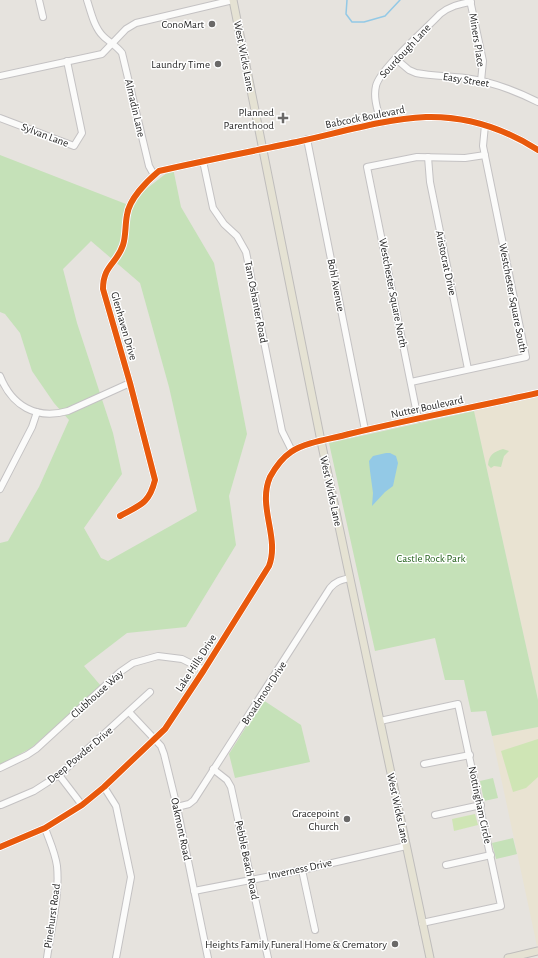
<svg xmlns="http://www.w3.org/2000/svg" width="538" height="958" font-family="'Alegreya Sans',sans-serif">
  <rect width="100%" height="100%" fill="#e6e3de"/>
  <!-- education -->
  <g fill="#e9e3d2">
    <path d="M538 397V700L474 411Z"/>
    <path d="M538 727V945L537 946 492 736Z"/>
  </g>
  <!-- green -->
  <g fill="#c5e1b8" fill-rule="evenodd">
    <path d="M0 155 126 204 131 201 173 168 181 207 214 263 247 434 229 496 236 545 186 627 127 633 84 666 101 686 31 748 0 765V543L8 541 39 487 69 420 54 403 32 371 20 333 5 314 0 312ZM91 241 140 283 169 387 197 511 108 561 101 558 84 528 122 474 113 433 77 323 63 269Z"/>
    <path d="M474 411 538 700V727L492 736 486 711 471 712 464 680H445L435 638 375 651 329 443Z"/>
    <path d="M503 449 509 451 504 456 501 467 494 466 491 468 488 465C489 454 494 452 503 449Z"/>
    <path d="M263 700 301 725 310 762 235 778 229 754Z"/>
    <path d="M493 778 498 798 484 801 480 781Z"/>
    <path d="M513 838 517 854 496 859 492 843Z"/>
  </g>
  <!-- pitch -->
  <g fill="#cfe5b5">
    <path d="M538 739V777L526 788 513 792 501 751Z"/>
    <path d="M475 814 478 825 454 831 452 819Z"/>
  </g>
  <!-- water -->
  <path fill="#93c9e6" d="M386 453H390L396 456 398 463 393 486 385 492 372 506 373 493 370 471 369 461 373 456Z"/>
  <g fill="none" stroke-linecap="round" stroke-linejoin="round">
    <!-- stream -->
    <path stroke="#93c9e6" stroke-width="1.5" d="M347 0 346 14 352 22H364L385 16 400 0"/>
    <defs>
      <g id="minor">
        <path d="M39 0 43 17"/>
        <path d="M87 0C91 12 94 27 103 36 109 42 117 46 122 53L149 166 154 175"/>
        <path d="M470 0 483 61 481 81"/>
        <path d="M396 59 409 70 416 73C432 76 449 76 465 78 490 81 516 91 538 102"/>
        <path d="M0 76 102 54 126 29 136 23 233 0"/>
        <path d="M0 118 74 146 82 133 67 61"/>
        <path d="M381 123C378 111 373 98 376 86 379 70 427 28 440 14 450 6 459 4 471 2"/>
        <path d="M307 139 365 430"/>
        <path d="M428 157 430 182 468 369"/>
        <path d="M203 161 213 208 224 224 237 236 246 252 282 431 292 451"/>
        <path d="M0 376C12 406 36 420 68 411L130 383"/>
        <path d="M411 382 526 357 483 146 485 125"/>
        <path d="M418 419 367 167 417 157 465 158 485 155"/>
        <path d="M0 489 32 427 37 412"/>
        <path d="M120 516C140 505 149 504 155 480L130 383 103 289C103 265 117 264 123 245 126 236 125 225 127 215 129 199 147 181 159 171 207 160 254 151 301 141 342 132 384 119 426 117 466 116 505 129 538 150"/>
        <path d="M129 712 161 746 164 754 177 807 208 958"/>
        <path d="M380 721 458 704 501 906 422 923"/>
        <path d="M424 764 470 755"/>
        <path d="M0 768 27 755 36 749 120 672 133 663 158 656 182 659 204 670"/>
        <path d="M213 769 227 780 231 787 268 958"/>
        <path d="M59 775 82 805"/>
        <path d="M104 787 116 806 131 877 116 958"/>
        <path d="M1 805 34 791 59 775 150 692"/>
        <path d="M177 807 189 804 194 800 330 588C336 581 341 580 350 578"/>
        <path d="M435 815 481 805"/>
        <path d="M45 828C49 840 55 852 57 866 60 896 51 928 47 958"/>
        <path d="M0 847 45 828 82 805 104 787 165 729 204 670 269 566C280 537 257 507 270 477 275 468 282 458 291 452 306 442 331 439 349 434 411 419 475 407 538 393"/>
        <path d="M446 865 491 855"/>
        <path d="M302 870 315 930"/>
        <path d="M194 891 302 870 406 846"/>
      </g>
      <g id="major">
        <path d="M233 0 321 441 430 958"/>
        <path d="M508 958 538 951"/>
      </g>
    </defs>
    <!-- minor casing -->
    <use href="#minor" stroke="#c4c2c3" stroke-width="8"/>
    <!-- major casing -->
    <use href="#major" stroke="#bfbdbc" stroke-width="9"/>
    <!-- minor -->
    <use href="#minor" stroke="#fbfbfa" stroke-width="6"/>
    <!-- major -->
    <use href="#major" stroke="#e5e2d3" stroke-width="7"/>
    <defs>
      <g id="cycleway">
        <path d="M120 516C140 505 149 504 155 480L130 383 103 289C103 265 117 264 123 245 126 236 125 225 127 215 129 199 147 181 159 171 207 160 254 151 301 141 342 132 384 119 426 117 466 116 505 129 538 150"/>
        <path d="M0 847 45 828 82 805 104 787 165 729 204 670 269 566C280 537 257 507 270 477 275 468 282 458 291 452 306 442 331 439 349 434 411 419 475 407 538 393"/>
      </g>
    </defs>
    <!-- cycleway casing -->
    <use href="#cycleway" stroke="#fff" stroke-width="8"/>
    <!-- cycleway -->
    <use href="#cycleway" stroke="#e8590c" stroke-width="6"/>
  </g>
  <!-- markers -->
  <g fill="#6a6968" stroke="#fff" stroke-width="1.5">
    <circle cx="212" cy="24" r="4"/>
    <circle cx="218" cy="64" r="4"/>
    <path d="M281 112h4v4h4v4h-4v4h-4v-4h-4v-4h4z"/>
    <circle cx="347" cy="819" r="4"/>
    <circle cx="395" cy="944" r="4"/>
  </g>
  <g text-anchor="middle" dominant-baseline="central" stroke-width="3" stroke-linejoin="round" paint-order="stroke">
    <!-- poi labels -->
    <g font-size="11" fill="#282828" stroke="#fff" text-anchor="end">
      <text x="204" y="24">ConoMart</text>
      <text x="210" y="64">Laundry Time</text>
      <text x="274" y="112">Planned<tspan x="274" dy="13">Parenthood</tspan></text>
      <text x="339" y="813">Gracepoint<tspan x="339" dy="13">Church</tspan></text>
      <text x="387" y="944">Heights Family Funeral Home &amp; Crematory</text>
    </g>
    <!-- street labels -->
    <g font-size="11" fill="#282828" stroke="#fff">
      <text transform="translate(477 40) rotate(81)">Miners Place</text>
      <text transform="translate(405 51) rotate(-47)">Sourdough Lane</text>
      <text transform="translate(244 56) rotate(79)">West Wicks Lane</text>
      <text transform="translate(466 80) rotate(9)">Easy Street</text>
      <text transform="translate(135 108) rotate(77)">Almadin Lane</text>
      <text transform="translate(365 117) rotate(-11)">Babcock Boulevard</text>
      <text transform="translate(45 135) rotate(21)">Sylvan Lane</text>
      <text transform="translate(446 263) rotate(78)">Aristocrat Drive</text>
      <text transform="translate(336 285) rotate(79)">Bohl Avenue</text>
      <text transform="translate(393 293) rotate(79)">Westchester Square North</text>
      <text transform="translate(513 298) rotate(79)">Westchester Square South</text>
      <text transform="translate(256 302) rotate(79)">Tam Oshanter Road</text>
      <text transform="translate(124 326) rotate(74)">Glenhaven Drive</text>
      <text transform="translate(427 407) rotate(-12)">Nutter Boulevard</text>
      <text transform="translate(331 491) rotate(78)">West Wicks Lane</text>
      <text transform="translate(196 663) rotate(-57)">Lake Hills Drive</text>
      <text transform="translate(264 693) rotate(-57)">Broadmoor Drive</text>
      <text transform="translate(97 694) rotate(-42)">Clubhouse Way</text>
      <text transform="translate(80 755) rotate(-40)">Deep Powder Drive</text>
      <text transform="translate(480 805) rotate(78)">Nottingham Circle</text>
      <text transform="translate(398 808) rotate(78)">West Wicks Lane</text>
      <text transform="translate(181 829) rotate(78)">Oakmont Road</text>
      <text transform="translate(247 860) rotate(78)">Pebble Beach Road</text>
      <text transform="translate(300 869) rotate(-12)">Inverness Drive</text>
      <text transform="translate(52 916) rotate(-82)">Pinehurst Road</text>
    </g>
    <!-- park labels -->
    <g font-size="11" fill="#24611c" stroke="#fff">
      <text x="431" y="558">Castle Rock Park</text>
    </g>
  </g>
</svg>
